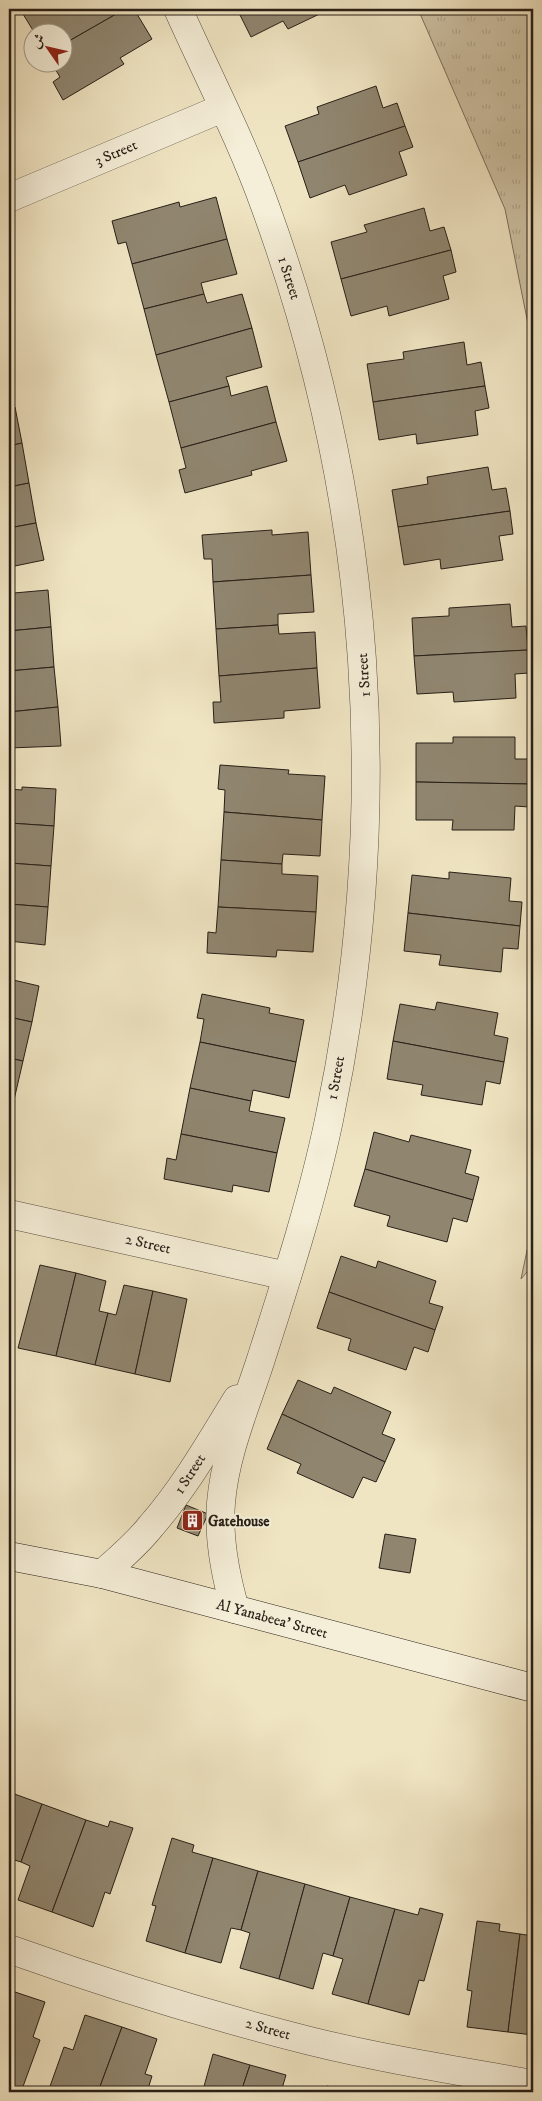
<svg xmlns="http://www.w3.org/2000/svg" width="542" height="2101" font-family="'IM FELL DW Pica',Amiri,serif">
  <defs>
    <pattern id="park-tufts" width="24" height="20" patternUnits="userSpaceOnUse" patternTransform="scale(1.25)"><rect width="24" height="20" fill="#cec3a6"/><path d="M3 7l-1-3M5 7V3M7 7l1-3M15 17l-1-3M17 17v-4M19 17l1-3" fill="none" stroke="#b1a78e"/></pattern>
  </defs>
  <rect width="100%" height="100%" fill="#f0e5c3"/>
  <filter id="stains"><feTurbulence type="fractalNoise" baseFrequency=".004" numOctaves="4"/><feColorMatrix values="0 0 0 0 .2 0 0 0 0 .09 0 0 0 0 .02 0 0 0 .5 -.17"/></filter>
  <radialGradient id="worn" r=".72"><stop offset=".6" stop-color="#630" stop-opacity="0"/><stop offset="1" stop-color="#630" stop-opacity=".3"/></radialGradient>
  <!-- park -->
  <g fill="url(#park-tufts)" stroke="#7a715e">
    <path d="M418 9H533V349L505 209Z"/>
    <path d="M533 1222V1265L521 1279Z"/>
  </g>
  <!-- building -->
  <g fill="#908670" stroke="#271f17">
    <path d="M33 9H125L62 45V32H34L23 14Z"/>
    <path d="M125 9H134L152 39 120 58 124 64 63 100 53 82 60 77 51 62H62V45Z"/>
    <path d="M237 9H330L288 29 283 21 251 37Z"/>
    <path d="M376 86 383 108 397 103 405 126 298 162 285 126 319 114 317 107Z"/>
    <path d="M405 126 413 147 399 152 407 175 349 195 345 185 310 198 298 162Z"/>
    <path d="M216 197 227 239 132 264 126 242 118 244 112 221 179 202 180 207Z"/>
    <path d="M424 208 430 231 444 227 451 250 341 279 331 242 367 232 364 225Z"/>
    <path d="M227 239 237 274 201 283 204 294 144 309 132 264Z"/>
    <path d="M451 250 456 272 443 276 449 299 389 316 387 306 351 316 341 279Z"/>
    <path d="M204 294 207 303 242 294 252 328 156 355 144 309Z"/>
    <path d="M252 328 262 367 226 377 229 386 169 402 156 355Z"/>
    <path d="M464 342 467 365 481 362 485 386 373 402 367 364 404 359 403 352Z"/>
    <path d="M229 386 231 396 267 386 276 422 181 448 169 402Z"/>
    <path d="M485 386 489 408 475 411 478 435 417 444 416 434 379 440 373 402Z"/>
    <path d="M15 407 22 443 9 446V408Z"/>
    <path d="M276 422 287 461 251 471 252 475 185 493 179 470 186 468 181 448Z"/>
    <path d="M22 443 29 483 9 487V446Z"/>
    <path d="M488 467 492 490 506 488 510 511 398 527 392 490 428 484 427 477Z"/>
    <path d="M29 483 36 523 9 528V487Z"/>
    <path d="M510 511 513 534 499 536 503 560 441 569 440 559 404 565 398 527Z"/>
    <path d="M36 523 44 560 10 567 9 528Z"/>
    <path d="M272 530V535L308 532 311 575 213 582 212 559H204L202 535Z"/>
    <path d="M311 575 314 612 278 614V625L216 629 213 582Z"/>
    <path d="M48 590 51 627 9 631V596H14V593Z"/>
    <path d="M510 604 512 627 526 626 528 650 414 656 412 618 449 616V608Z"/>
    <path d="M278 625 279 634 315 632 317 668 219 676 216 629Z"/>
    <path d="M51 627 54 667 9 671V631Z"/>
    <path d="M528 650 529 673 515 674 516 698 454 702 453 692 417 694 414 656Z"/>
    <path d="M54 667 58 707 9 712V671Z"/>
    <path d="M317 668 320 708 284 711V718L214 723 213 702H221L219 676Z"/>
    <path d="M58 707 61 746 9 748V712Z"/>
    <path d="M453 737H515V759H529V784L416 782V743H453Z"/>
    <path d="M220 765 289 770 288 774 325 776 322 820 224 812 225 790 218 789Z"/>
    <path d="M416 782 529 784V807L515 806 514 830H452L453 820H416Z"/>
    <path d="M22 787 56 789 54 826 9 823V789L22 790Z"/>
    <path d="M224 812 322 820 320 856 283 854 282 864 221 860Z"/>
    <path d="M9 823 54 826 51 866 9 863Z"/>
    <path d="M221 860 282 864V874L318 876 316 912 218 907Z"/>
    <path d="M9 863 51 866 48 907 9 904Z"/>
    <path d="M449 872 511 878 509 901 522 902 520 926 408 913 412 875 449 879Z"/>
    <path d="M9 904 48 907 45 945 9 941Z"/>
    <path d="M218 907 316 912 313 952 277 950 276 957 207 953 208 932 216 933Z"/>
    <path d="M408 913 520 926 518 949 503 948 501 972 439 965 441 955 404 951Z"/>
    <path d="M9 979 39 986 32 1022 9 1017Z"/>
    <path d="M202 994 270 1008 269 1013 304 1020 296 1062 200 1042 204 1019 197 1018Z"/>
    <path d="M437 1002 498 1013 494 1035 508 1038 504 1062 393 1041 400 1004 435 1010Z"/>
    <path d="M9 1017 32 1022 23 1061 9 1058Z"/>
    <path d="M393 1041 504 1062 500 1084 486 1081 482 1105 421 1095 423 1085 387 1079Z"/>
    <path d="M200 1042 296 1062 289 1098 253 1090 251 1101 190 1088Z"/>
    <path d="M9 1058 23 1061 14 1100 9 1099Z"/>
    <path d="M190 1088 251 1101 249 1111 285 1118 277 1153 181 1134Z"/>
    <path d="M9 1099 14 1100 9 1124Z"/>
    <path d="M374 1132 409 1142 411 1135 471 1150 465 1173 479 1177 473 1200 365 1169Z"/>
    <path d="M181 1134 277 1153 269 1192 233 1185 232 1192 164 1179 167 1158 176 1160Z"/>
    <path d="M365 1169 473 1200 467 1222 453 1218 447 1242 387 1226 390 1216 354 1206Z"/>
    <path d="M341 1256 376 1268 378 1261 436 1281 429 1303 443 1307 435 1330 329 1292Z"/>
    <path d="M40 1265 76 1273 56 1356 18 1348Z"/>
    <path d="M76 1273 106 1281 99 1311 108 1313 95 1365 56 1356Z"/>
    <path d="M124 1285 153 1291 135 1374 95 1365 108 1313 116 1315Z"/>
    <path d="M153 1291 187 1299 170 1382 135 1374Z"/>
    <path d="M329 1292 435 1330 428 1352 414 1347 406 1370 348 1350 351 1339 317 1328Z"/>
    <path d="M298 1380 331 1394 334 1387 391 1412 382 1434 395 1439 385 1462 282 1414Z"/>
    <path d="M282 1414 385 1462 376 1482 363 1477 353 1498 297 1473 301 1464 267 1449Z"/>
    <path d="M186 1505 208 1514 198 1536 177 1528Z"/>
    <path d="M385 1534 416 1539 410 1573 379 1568Z"/>
    <path d="M9 1792 42 1804 21 1862 11 1859 9 1864Z"/>
    <path d="M42 1804 86 1820 52 1912 18 1900 30 1866 21 1862Z"/>
    <path d="M86 1820 108 1827 110 1821 133 1828 110 1894 105 1892 93 1927 52 1912Z"/>
    <path d="M172 1838 194 1845 192 1852 213 1858 185 1953 146 1941 156 1906 152 1905Z"/>
    <path d="M213 1858 258 1871 241 1930 231 1928 221 1963 185 1953Z"/>
    <path d="M258 1871 305 1884 279 1979 240 1968 250 1933 241 1930Z"/>
    <path d="M305 1884 350 1897 333 1956 323 1953 313 1989 279 1979Z"/>
    <path d="M350 1897 395 1909 368 2004 332 1994 343 1959 333 1956Z"/>
    <path d="M420 1908 443 1914 424 1981 419 1980 409 2015 368 2004 395 1909 418 1915Z"/>
    <path d="M477 1921 500 1924 499 1931 520 1934 508 2032 467 2027 472 1991 467 1990Z"/>
    <path d="M520 1934 533 1936V2035L508 2032Z"/>
    <path d="M9 1990 45 2002 33 2037 40 2040 21 2092H9Z"/>
    <path d="M85 2015 122 2027 98 2092H48L64 2047 73 2050Z"/>
    <path d="M122 2027 157 2039 145 2074 152 2076 147 2092H98Z"/>
    <path d="M213 2054 250 2065 241 2092H192L193 2087 203 2090Z"/>
    <path d="M250 2065 286 2075 281 2092H241Z"/>
    <path d="M327 2086 355 2092H325Z"/>
  </g>
  <g fill="none" stroke-linecap="round" stroke-linejoin="round">
    <defs>
      <g id="street">
        <path d="M178 9C207 74 241 139 265 206 373 502 394 811 329 1120 312 1201 286 1281 261 1359 246 1406 225 1453 221 1503 218 1539 225 1574 235 1609"/>
        <path d="M9 198 223 108"/>
        <path d="M9 1214 287 1276"/>
        <path d="M102 1574C119 1559 137 1544 151 1526 185 1487 210 1443 237 1399"/>
        <path d="M9 1949C107 1984 208 2015 310 2041 383 2059 459 2071 533 2084"/>
      </g>
      <path id="secondary" d="M9 1556 102 1574 533 1688"/>
    </defs>
    <!-- street casing -->
    <use href="#street" stroke="#595042" stroke-width="29"/>
    <!-- secondary casing -->
    <use href="#secondary" stroke="#271f17" stroke-width="29"/>
    <!-- street -->
    <use href="#street" stroke="#f5eed8" stroke-width="28"/>
    <!-- secondary -->
    <use href="#secondary" stroke="#f5eed8" stroke-width="28"/>
  </g>
  <!-- icons -->
  <defs>
    <symbol id="building-square" viewBox="-11 -11 22 22"><rect x="-9" y="-9" width="18" height="18" rx="4" fill="#8f2418" stroke="#f5eed8"/><path d="M-4-6H4V6H1V3H-1V6H-4ZM-2.5-4.3h1.7v1.8h-1.7ZM.8-4.3h1.7v1.8H.8ZM-2.5-1h1.7V.8h-1.7ZM.8-1h1.7V.8H.8Z" fill="#fff"/></symbol>
  </defs>
  <g fill-rule="evenodd">
    <use href="#building-square" x="180" y="1508" width="25" height="25"/>
  </g>
  <g text-anchor="middle" dominant-baseline="central" stroke-width="4" stroke-linejoin="round" paint-order="stroke">
    <!-- street labels -->
    <g font-size="15" fill="#271f17" stroke="#f5eed8">
      <text transform="translate(116 153) rotate(-23)">3 Street</text>
      <text transform="translate(289 278) rotate(72)">1 Street</text>
      <text transform="translate(364 675) rotate(-94)">1 Street</text>
      <text transform="translate(336 1078) rotate(-80)">1 Street</text>
      <text transform="translate(148 1244) rotate(13)">2 Street</text>
      <text transform="translate(190 1474) rotate(-57)">1 Street</text>
      <text transform="translate(272 1619) rotate(15)">Al Yanabeea' Street</text>
      <text transform="translate(268 2029) rotate(16)">2 Street</text>
    </g>
    <!-- poi labels -->
    <g font-size="15" font-weight="bold" fill="#271f17" stroke="#f5eed8" text-anchor="start">
      <text x="208" y="1521">Gatehouse</text>
    </g>
  </g>
  <!-- margin -->
  <rect width="542" height="2101" fill="none" stroke="#f0e5c3" stroke-width="30"/>
  <rect x="10" y="10" width="522" height="2081" fill="none" stroke="#271f17" stroke-width="2.5"/>
  <rect x="15" y="15" width="512" height="2071" fill="none" stroke="#271f17"/>
  <!-- north arrow -->
  <g transform="translate(48 48) rotate(304)"><circle r="24" fill="#f5eed8" stroke="#a39b8b"/>
  <path d="M0-4L9 19L0 12L-9 19Z" fill="#8f2418"/>
  <text y="-8" font-size="14" font-weight="bold" text-anchor="middle" fill="#271f17">ش</text>
  </g>
  <rect width="100%" height="100%" filter="url(#stains)"/>
  <rect width="100%" height="100%" fill="url(#worn)"/>
</svg>
